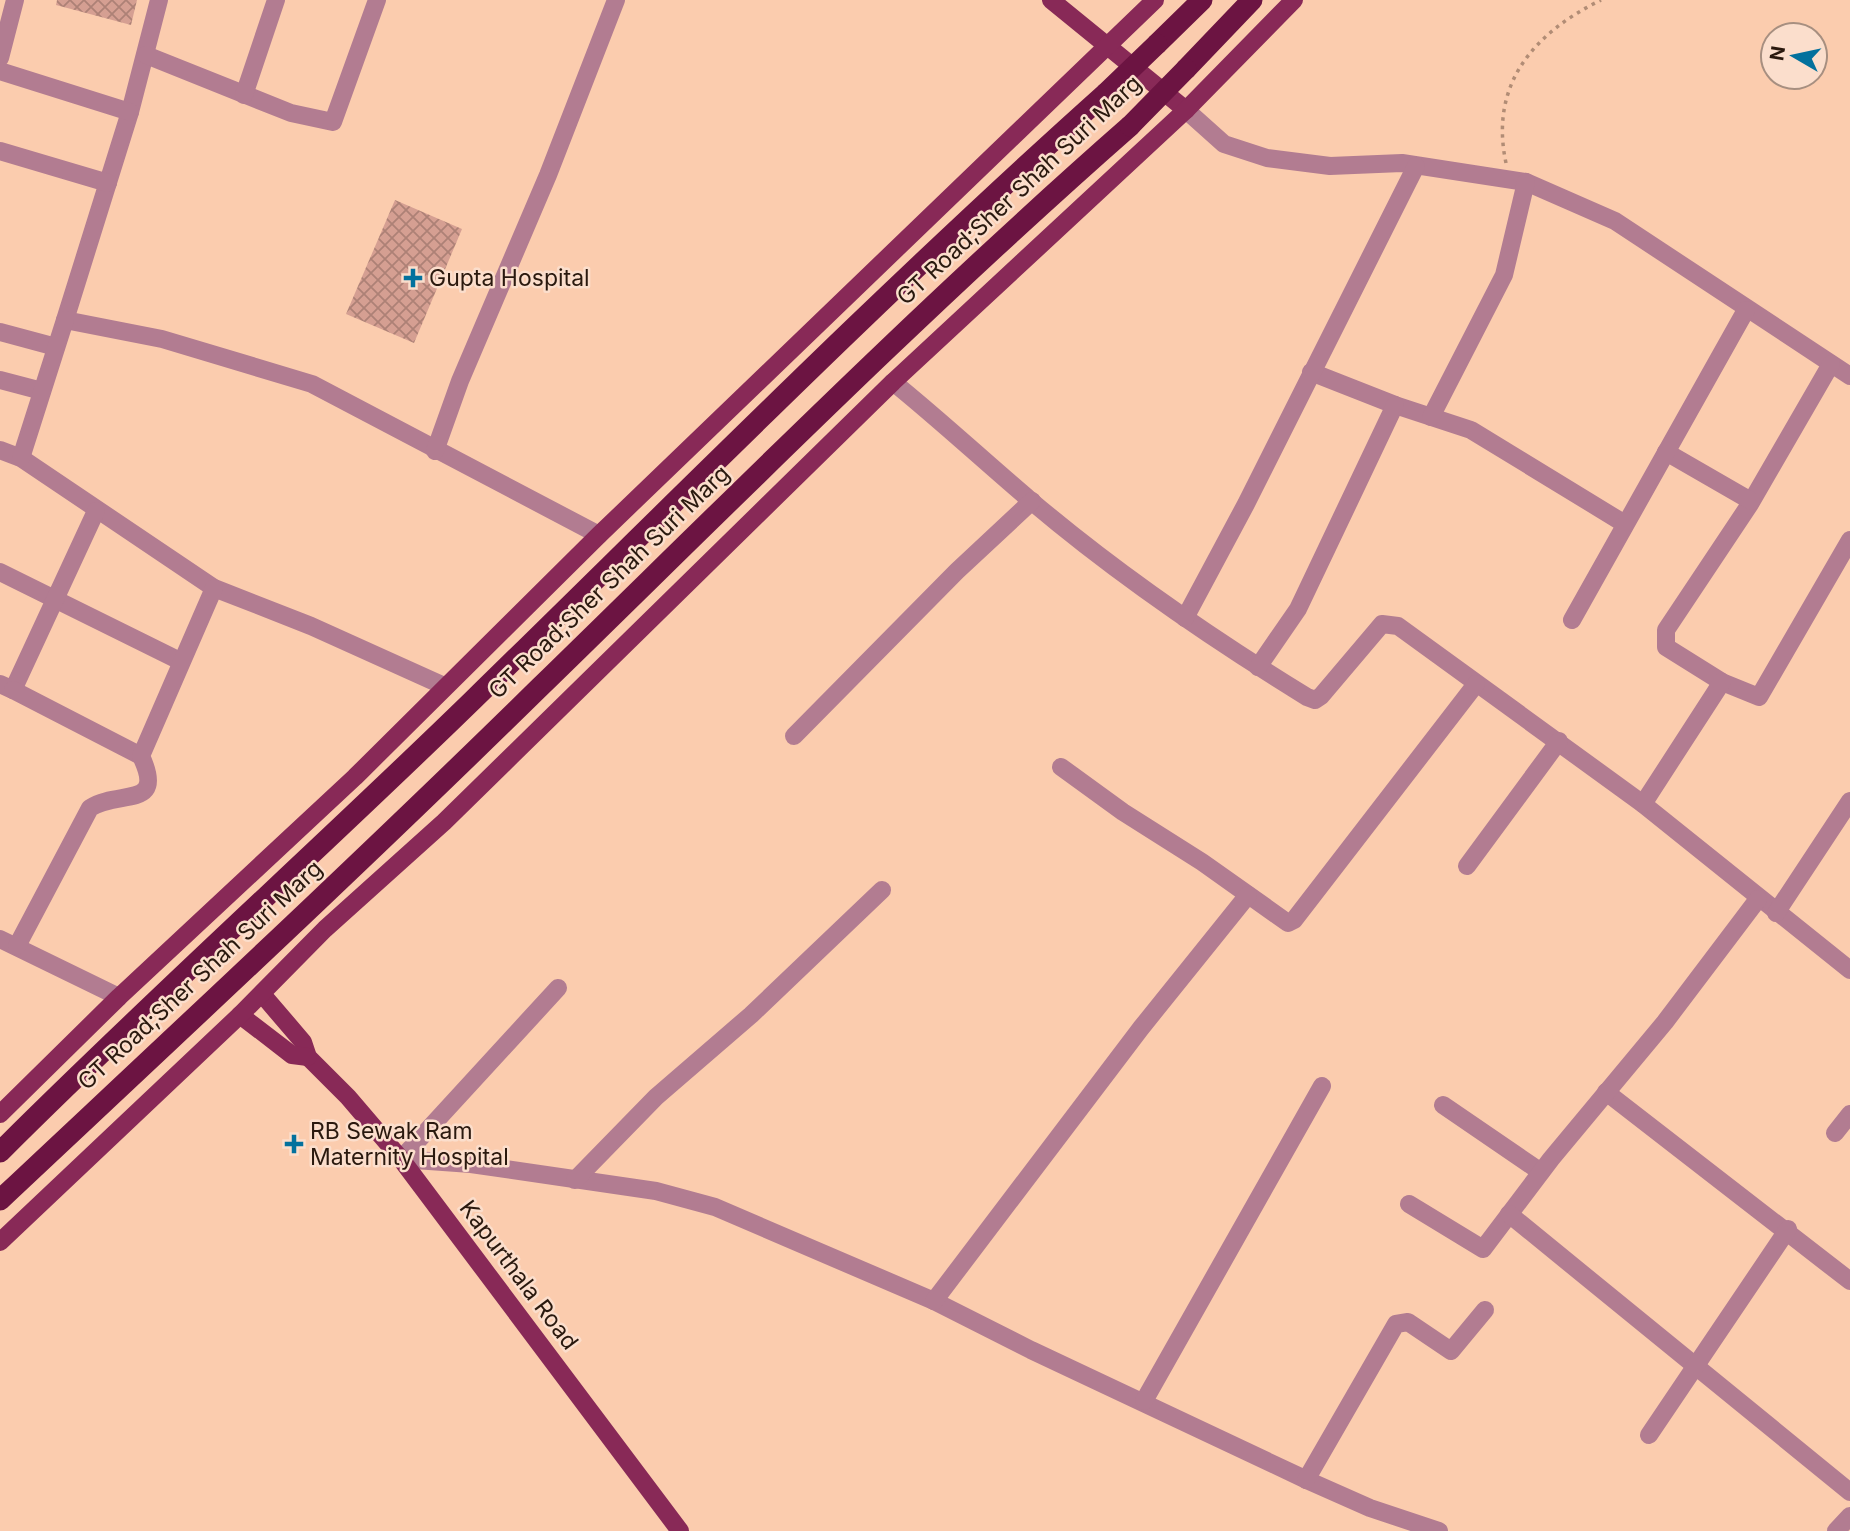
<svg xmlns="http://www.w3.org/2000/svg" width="1850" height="1531" font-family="Inter,sans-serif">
	<defs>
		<pattern id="building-cross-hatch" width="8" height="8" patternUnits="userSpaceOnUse" patternTransform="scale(1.75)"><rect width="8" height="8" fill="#d59f92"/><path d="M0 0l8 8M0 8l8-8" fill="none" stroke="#ad8176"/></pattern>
	</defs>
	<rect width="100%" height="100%" fill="#fbccae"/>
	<g fill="url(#building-cross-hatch)">
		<path d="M57,0H137L131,25L56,5Z"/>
		<path d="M395,200L462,229L414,343L346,314Z"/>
	</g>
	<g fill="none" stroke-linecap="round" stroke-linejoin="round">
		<path stroke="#b18c75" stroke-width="3.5" stroke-dasharray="3.5 5" stroke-linecap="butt" d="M1506,163C1489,84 1534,33 1601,0"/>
		<g stroke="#b27c91" stroke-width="18">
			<path d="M159,0L130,112L65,320L162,339L312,384L599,535"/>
			<path d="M146,55L291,113L333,122L377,0"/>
			<path d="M0,58L15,0"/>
			<path d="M0,71L130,112"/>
			<path d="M244,95L276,0"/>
			<path d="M1186,110L1224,144L1267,158L1330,166L1402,163L1526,182L1615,221L1850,376"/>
			<path d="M0,151L108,183"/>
			<path d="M0,332L56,347"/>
			<path d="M1831,364L1750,504L1666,630V647L1722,682L1759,697L1850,540"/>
			<path d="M1311,372L1395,405L1471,430L1625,524"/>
			<path d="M0,380L42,391"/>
			<path d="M893,382C940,420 984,461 1030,500C1116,573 1211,638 1307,697L1315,700L1321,696L1382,624L1398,626L1643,804L1850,970"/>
			<path d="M1431,417L1504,275L1526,182"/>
			<path d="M0,450L21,458L214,588L311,626L444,686"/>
			<path d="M435,451L460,381L548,175L616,0"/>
			<path d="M1666,452L1751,501"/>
			<path d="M21,458L65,320"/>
			<path d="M0,572L180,661"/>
			<path d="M1185,618L1246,504L1416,166"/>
			<path d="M1572,620L1746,310"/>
			<path d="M1258,667L1298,609L1395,405"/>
			<path d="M0,684L13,690L96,511"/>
			<path d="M13,690L141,756"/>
			<path d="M794,736L957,571L1032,501"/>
			<path d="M1061,767L1123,812L1202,862L1288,923L1294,920L1476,684"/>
			<path d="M1643,804L1722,682"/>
			<path d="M1467,866L1559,741"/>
			<path d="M1776,913L1850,801"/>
			<path d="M0,939L119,997"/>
			<path d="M17,946L90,808C120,789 166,810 141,756L214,588"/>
			<path d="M1606,1092L1850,1281"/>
			<path d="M1443,1105L1541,1172"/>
			<path d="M1835,1133L1850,1114"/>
			<path d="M401,1159L471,1164L656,1191L715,1207L934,1301L1031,1350L1309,1481L1370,1508L1439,1531"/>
			<path d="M401,1159L558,988"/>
			<path d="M575,1180L656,1097L751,1015L882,890"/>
			<path d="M1409,1204L1483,1249L1551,1159L1665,1022L1758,899"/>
			<path d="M1509,1214L1850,1492"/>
			<path d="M934,1301L1141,1028L1248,895"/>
			<path d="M1144,1401L1322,1086"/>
			<path d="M1649,1435L1788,1229"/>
			<path d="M1306,1480L1396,1324L1408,1322L1451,1351L1485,1310"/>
			<path d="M1836,1531L1850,1516"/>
		</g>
		<g stroke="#882957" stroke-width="18">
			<path d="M1051,0L1186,110"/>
			<path d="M262,994L303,1042L308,1057L348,1097L401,1159L680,1531"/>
			<path d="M240,1015L292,1055L308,1057"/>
			<path d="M0,1114L119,997L355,777L599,535L1155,0"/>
			<path d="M0,1242L240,1015L325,929L444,822L893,382L1186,110L1294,0"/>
		</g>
		<g stroke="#6c1442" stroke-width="21">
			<path d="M1157,44L1202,0"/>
			<path d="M1186,69L1252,0"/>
			<path d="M0,1152C154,998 317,852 473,700C682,496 888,288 1106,93"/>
			<path d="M0,1200C181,1030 363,861 540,687C734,498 926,305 1130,126"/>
		</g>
		<g stroke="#6c1442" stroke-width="21">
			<path d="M1106,93L1157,44"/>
			<path d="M1130,126L1186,69"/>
		</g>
	</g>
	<g fill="#03719d" stroke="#fbdecc" stroke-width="2.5">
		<path d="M409.5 267.5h7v7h7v7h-7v7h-7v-7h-7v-7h7z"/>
		<path d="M290.5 1133.5h7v7h7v7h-7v7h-7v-7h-7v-7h7z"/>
	</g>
	<g text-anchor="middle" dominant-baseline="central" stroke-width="5" stroke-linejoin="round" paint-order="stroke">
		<g font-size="23" fill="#2a190e" stroke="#fbdecc">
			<text transform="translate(1019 190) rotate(-43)">GT Road;Sher Shah Suri Marg</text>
			<text transform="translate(609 582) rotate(-44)">GT Road;Sher Shah Suri Marg</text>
			<text transform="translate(200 975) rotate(-43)">GT Road;Sher Shah Suri Marg</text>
			<text transform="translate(519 1275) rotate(53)">Kapurthala Road</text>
		</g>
		<g font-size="23" fill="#2a190e" stroke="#fbdecc" text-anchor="start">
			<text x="429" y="278">Gupta Hospital</text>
			<text x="310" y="1131">RB Sewak Ram<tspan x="310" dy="26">Maternity Hospital</tspan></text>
		</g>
	</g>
	<g transform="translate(1794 56) rotate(279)"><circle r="33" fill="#fbdecc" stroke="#a78f80" stroke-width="2"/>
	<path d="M0-5L12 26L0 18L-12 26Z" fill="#03719d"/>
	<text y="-10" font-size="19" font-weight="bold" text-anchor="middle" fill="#2a190e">N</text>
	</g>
</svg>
